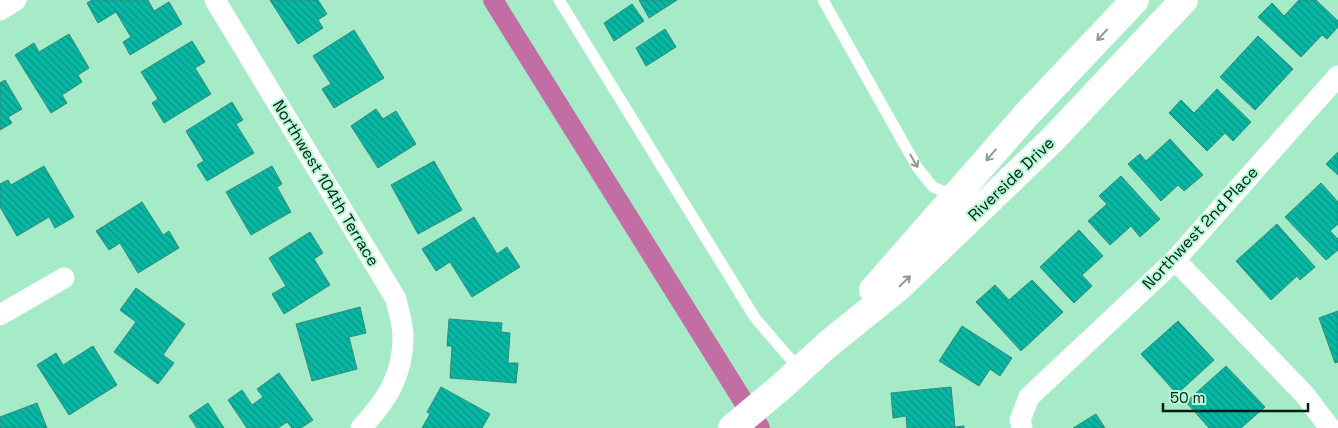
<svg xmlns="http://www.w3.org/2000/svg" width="1338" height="428" font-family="'Space Grotesk',sans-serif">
	<defs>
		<pattern id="building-back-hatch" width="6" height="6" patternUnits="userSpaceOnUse" patternTransform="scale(1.25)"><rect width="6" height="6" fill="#07b8a4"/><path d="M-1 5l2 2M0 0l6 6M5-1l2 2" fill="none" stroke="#069584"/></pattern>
	</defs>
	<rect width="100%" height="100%" fill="#a6ebc7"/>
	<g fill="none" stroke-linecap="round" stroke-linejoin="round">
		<path stroke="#c26ea5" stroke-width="20" d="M493,0L760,428"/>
	</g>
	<g fill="url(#building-back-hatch)" stroke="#328b7d">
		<path d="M92,0H148L154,11L169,2L182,24L130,55L123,42L131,37L116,12L98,23L87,3Z"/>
		<path d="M270,0H318L327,14L318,20L323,28L298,44Z"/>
		<path d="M639,0H677L649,18Z"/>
		<path d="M1299,0H1316L1338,21V27L1327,39L1322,35L1301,57L1258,17L1272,3L1284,16Z"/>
		<path d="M632,4L644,21L614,41L604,23Z"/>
		<path d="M665,29L676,47L646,66L636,48Z"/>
		<path d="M354,30L384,78L334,108L322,89L331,84L313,56Z"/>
		<path d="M69,34L89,68L78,75L82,82L62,95L67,103L51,113L15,55L34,43L39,52Z"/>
		<path d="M1258,36L1293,69L1255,110L1220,77Z"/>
		<path d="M192,41L205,62L195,68L211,94L164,123L152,103L158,99L141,72Z"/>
		<path d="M5,80L22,109L8,117L12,123L0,130V83Z"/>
		<path d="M1217,89L1251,122L1233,141L1225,133L1207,151L1169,113L1181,100L1194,113Z"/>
		<path d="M232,102L243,120L236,124L254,153L207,181L197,165L204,161L186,131Z"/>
		<path d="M376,109L383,119L396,111L416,144L378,168L351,126Z"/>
		<path d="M1170,139L1203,175L1184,191L1178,185L1161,201L1128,164L1140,154L1146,161Z"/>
		<path d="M1338,152V175L1326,164Z"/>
		<path d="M434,161L462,210L418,234L391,185Z"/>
		<path d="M44,166L74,217L55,228L49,217L17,236L0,207V184L8,180L11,185Z"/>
		<path d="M272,166L282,184L277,187L291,212L251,235L226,192Z"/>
		<path d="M1121,176L1160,219L1140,237L1131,226L1110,245L1088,221L1107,204L1099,196Z"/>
		<path d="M1321,183L1338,202V224L1330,231L1338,239V250L1326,260L1285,217Z"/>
		<path d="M142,202L163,235L169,231L179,248L138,273L120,243L109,250L96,231Z"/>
		<path d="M474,217L497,254L507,247L520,267L472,297L450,262L436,271L422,249Z"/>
		<path d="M1277,224L1315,267L1300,280L1297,276L1271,300L1236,261Z"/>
		<path d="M1079,230L1103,256L1082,275L1092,286L1074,303L1040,267Z"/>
		<path d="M310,232L323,253L314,259L330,285L284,314L272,294L286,286L269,258Z"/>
		<path d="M1032,280L1063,312L1021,351L976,302L995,285L1009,300Z"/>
		<path d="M136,288L185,324L163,355L174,363L158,384L114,352L136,322L120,310Z"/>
		<path d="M360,307L366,333L349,337L357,369L312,381L296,324Z"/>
		<path d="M1338,311V362L1335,363L1319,318Z"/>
		<path d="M449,319L502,323L501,332L510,333L508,363H518L516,383L450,378L452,346H447Z"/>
		<path d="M1178,321L1214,360L1177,394L1141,354Z"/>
		<path d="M962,326L1012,358L1000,376L990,369L979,386L939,361Z"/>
		<path d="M93,346L117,385L69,415L37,365L56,353L63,365Z"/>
		<path d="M1226,366L1265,407L1241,428H1209L1186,402Z"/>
		<path d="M279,373L313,420L301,428H292L287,422L278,428H247L228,400L242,390L252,405L263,397L257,389Z"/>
		<path d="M441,387L490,414L482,428H422L430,414L427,412Z"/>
		<path d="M951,387L955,427L964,426V428H907L906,416L893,418L891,393Z"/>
		<path d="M37,403L47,428H0V417Z"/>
		<path d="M208,403L224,428H197L189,416Z"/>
		<path d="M1096,414L1105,428H1073Z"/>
	</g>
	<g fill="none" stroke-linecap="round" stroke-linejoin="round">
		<g stroke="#fff" stroke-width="11">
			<path d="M559,0L755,318L800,370"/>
			<path d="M823,0L917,167L933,187L955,196"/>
		</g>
		<g stroke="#fff" stroke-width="21">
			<path d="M215,0L396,299C398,310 403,324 403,336C403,376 387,400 361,428"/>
			<path d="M0,10L16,0"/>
			<path d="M1175,260L1305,395L1330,428"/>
			<path d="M0,315L64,278"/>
			<path d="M1022,428L1020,420L1029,397L1175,260L1338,76"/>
		</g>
		<g stroke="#fff" stroke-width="28">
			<path d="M873,290L1028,113L1135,0"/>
			<path d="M732,428L781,387L827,345L900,286L1053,139L1184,0"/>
		</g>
	</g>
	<defs><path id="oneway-shaft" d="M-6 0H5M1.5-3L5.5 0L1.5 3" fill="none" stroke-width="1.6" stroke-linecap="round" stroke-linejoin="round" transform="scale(1.25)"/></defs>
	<g stroke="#8d9994">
		<use href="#oneway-shaft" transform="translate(1102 35) rotate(133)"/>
		<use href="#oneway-shaft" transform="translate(991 155) rotate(131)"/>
		<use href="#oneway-shaft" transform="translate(914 161) rotate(60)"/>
		<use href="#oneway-shaft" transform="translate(905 281) rotate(-44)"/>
	</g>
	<g text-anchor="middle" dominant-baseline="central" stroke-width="4" stroke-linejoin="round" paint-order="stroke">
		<g font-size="16" fill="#021d11" stroke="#b3f9d4">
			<text transform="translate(1011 179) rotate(-44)">Riverside Drive</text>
			<text transform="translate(326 183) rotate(59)">Northwest 104th Terrace</text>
			<text transform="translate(1200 228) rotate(-47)">Northwest 2nd Place</text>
		</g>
	</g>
	<path d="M1163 403v8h145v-8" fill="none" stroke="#021d11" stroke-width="2.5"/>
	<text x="1170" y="403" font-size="15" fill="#021d11" stroke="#b3f9d4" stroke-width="4" paint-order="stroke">50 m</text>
</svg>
